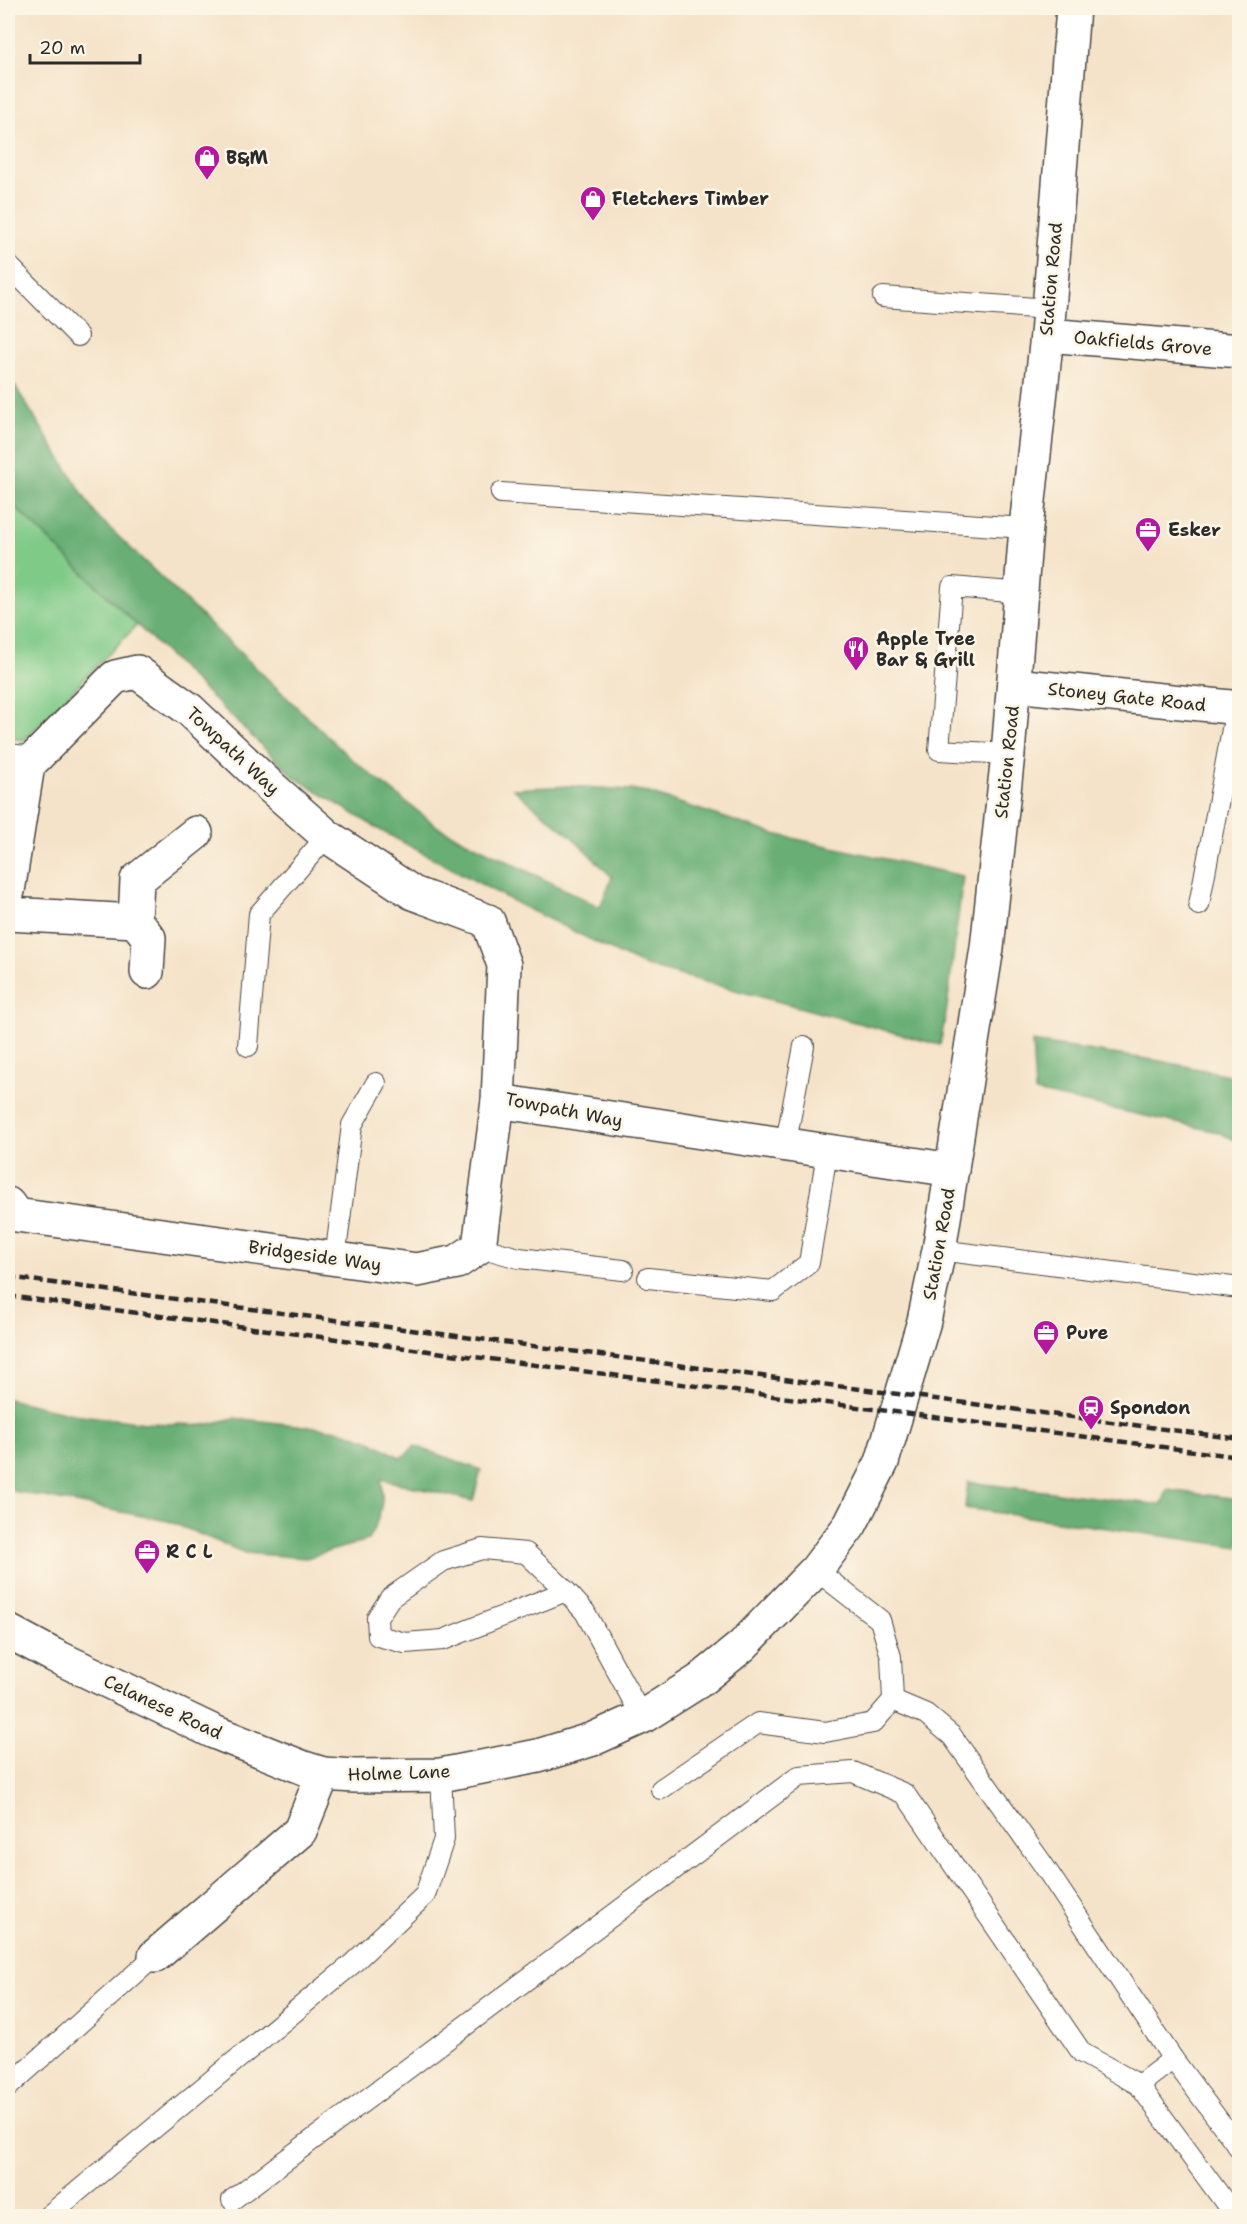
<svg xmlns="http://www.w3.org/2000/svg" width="1247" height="2224" font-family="'Shantell Sans',sans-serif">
	<rect width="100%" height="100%" fill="#fcf5e5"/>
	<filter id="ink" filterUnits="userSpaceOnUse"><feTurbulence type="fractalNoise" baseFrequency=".0167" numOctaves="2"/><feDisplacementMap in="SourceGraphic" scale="12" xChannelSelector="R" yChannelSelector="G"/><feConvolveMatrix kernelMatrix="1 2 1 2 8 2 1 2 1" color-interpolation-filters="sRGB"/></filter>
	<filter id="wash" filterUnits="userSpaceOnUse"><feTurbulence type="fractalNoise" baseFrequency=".008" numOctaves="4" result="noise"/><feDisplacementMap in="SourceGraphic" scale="24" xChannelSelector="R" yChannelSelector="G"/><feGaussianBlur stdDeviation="1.35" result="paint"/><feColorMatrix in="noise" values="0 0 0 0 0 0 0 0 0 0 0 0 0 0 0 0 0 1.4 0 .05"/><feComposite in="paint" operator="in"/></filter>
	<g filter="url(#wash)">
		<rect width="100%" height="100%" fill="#f5e3c9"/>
		<path fill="#80ca88" stroke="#567a5a" stroke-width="1.5" d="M8,500L137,625L24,740L8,738Z"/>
		<g fill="#68ae74" stroke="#4a6c50" stroke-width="1.5">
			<path d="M8,375L96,515L349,757L438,827L600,907L612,877L572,837L513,789L570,786L643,791L774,834L963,876L947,1008L940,1045L642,965L520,905L380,830L295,778L8,500Z"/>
			<path d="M1032,1042L1160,1061L1239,1077V1142L1218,1132L1035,1092Z"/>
			<path d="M8,1399L73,1414L146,1423L205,1425L234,1418L339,1430L371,1441L401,1458L415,1446L481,1470L473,1501L381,1479C385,1502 380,1519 368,1540L306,1558L245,1553L168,1521L8,1490Z"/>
			<path d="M968,1482L1162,1505L1167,1490L1239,1499V1547L965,1508Z"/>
		</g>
	</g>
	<g filter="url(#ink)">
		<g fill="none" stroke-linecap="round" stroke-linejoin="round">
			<g stroke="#494743" stroke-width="22">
				<g id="service">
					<path d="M8,265L78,336"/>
					<path d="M883,297L1049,309"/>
					<path d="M501,493L1026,528"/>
					<path d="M8,754L35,757"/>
					<path d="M1008,754L939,750L952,587L1022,593"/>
					<path d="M1199,905L1236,708"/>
					<path d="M248,1046L259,914L327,836"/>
					<path d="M785,1147L804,1046"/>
					<path d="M479,1247L519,1258L623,1270"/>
					<path d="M939,1250L1240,1288"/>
					<path d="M335,1259L352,1125L376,1083"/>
					<path d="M648,1278L773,1291L809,1263L827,1153"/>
					<path d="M566,1591L526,1553L482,1549L443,1561L390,1598L377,1618L378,1636L405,1643L443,1640L566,1591L585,1612L642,1717"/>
					<path d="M893,1700L926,1714L952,1736L1042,1863L1173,2059L1240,2149"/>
					<path d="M661,1789L758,1723L825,1732L873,1723L893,1700L891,1657L880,1620L816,1570"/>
					<path d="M1139,2085L1235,2216"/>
					<path d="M8,2087L155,1956"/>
					<path d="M232,2200L799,1776L853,1772L905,1794L1082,2053L1139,2085L1173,2059"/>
					<path d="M48,2216L351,1965L425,1895L444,1839L441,1775"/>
				</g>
			</g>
			<g stroke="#494743" stroke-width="36">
				<g id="minor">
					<path d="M1047,335L1240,351"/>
					<path d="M1014,685L1240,708"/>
					<path d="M8,891L28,765L115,677L137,672L190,710L270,786L327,836L413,893L488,921L504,965L498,1101L479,1247L457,1262L417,1270L16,1215L8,1204"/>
					<path d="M8,914L135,921L149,938L147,972"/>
					<path d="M135,921L137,880L196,833"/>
					<path d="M498,1101L952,1170"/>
					<path d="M8,1631L53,1655L214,1732L304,1768L323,1774L355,1776L441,1775L538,1756L593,1739L642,1717L699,1681L742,1646L816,1570L850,1525L882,1462L924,1321L939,1250L987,948L1008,754L1026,528L1047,335L1073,8"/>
					<path d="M155,1956L300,1831L323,1774"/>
				</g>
			</g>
			<use href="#service" stroke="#fff" stroke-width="20"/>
			<use href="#minor" stroke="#fff" stroke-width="33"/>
			<g stroke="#2b2b2b" stroke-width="4.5" stroke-dasharray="9 4.5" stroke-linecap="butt">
				<path d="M8,1277L1240,1439"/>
				<path d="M8,1296L1240,1457"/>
			</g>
		</g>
	</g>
	<defs>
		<g id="shop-pin" transform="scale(1.35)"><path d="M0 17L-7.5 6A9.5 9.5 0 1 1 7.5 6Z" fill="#b5179e" stroke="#fcf5e5"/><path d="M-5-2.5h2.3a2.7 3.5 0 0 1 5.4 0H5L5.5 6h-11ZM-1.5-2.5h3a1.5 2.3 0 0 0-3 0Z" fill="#fff"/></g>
		<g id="office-pin" transform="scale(1.35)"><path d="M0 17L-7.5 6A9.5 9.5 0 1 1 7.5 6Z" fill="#b5179e" stroke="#fcf5e5"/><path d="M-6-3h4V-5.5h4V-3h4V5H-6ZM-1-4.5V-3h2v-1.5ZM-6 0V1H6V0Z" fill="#fff"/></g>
		<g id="restaurant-pin" transform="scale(1.35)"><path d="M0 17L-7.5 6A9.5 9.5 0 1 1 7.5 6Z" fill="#b5179e" stroke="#fcf5e5"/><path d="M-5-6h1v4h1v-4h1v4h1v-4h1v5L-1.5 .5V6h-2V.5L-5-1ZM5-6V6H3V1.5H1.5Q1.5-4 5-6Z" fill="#fff"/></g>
		<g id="station-pin" transform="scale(1.35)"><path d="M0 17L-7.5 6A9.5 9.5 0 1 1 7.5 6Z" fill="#b5179e" stroke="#fcf5e5"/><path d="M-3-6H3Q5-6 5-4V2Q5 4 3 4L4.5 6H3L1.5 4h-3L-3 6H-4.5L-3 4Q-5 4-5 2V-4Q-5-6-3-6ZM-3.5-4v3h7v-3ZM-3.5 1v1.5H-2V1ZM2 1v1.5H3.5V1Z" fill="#fff"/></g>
	</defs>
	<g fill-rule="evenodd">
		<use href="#shop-pin" x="207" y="158"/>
		<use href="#shop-pin" x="593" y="199"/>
		<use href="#office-pin" x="1148" y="530"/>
		<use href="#restaurant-pin" x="856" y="649"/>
		<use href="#office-pin" x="1046" y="1333"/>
		<use href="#station-pin" x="1091" y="1408"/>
		<use href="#office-pin" x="147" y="1552"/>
	</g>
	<g text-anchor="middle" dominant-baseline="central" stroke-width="5" stroke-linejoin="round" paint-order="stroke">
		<g font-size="18" font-weight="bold" fill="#2b2b2b" stroke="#fcf5e5" text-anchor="start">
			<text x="226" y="158">B&amp;M</text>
			<text x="612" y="199">Fletchers Timber</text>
			<text x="1168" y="530">Esker</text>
			<text x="876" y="639">Apple Tree<tspan x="876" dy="21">Bar &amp; Grill</tspan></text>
			<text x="1066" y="1333">Pure</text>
			<text x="1110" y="1408">Spondon</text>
			<text x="166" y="1552">R C L</text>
		</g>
		<g font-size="18" fill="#2b2b2b" stroke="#fcf5e5">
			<text transform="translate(1051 279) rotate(-85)">Station Road</text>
			<text transform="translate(1143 343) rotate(5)">Oakfields Grove</text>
			<text transform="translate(1127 697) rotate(6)">Stoney Gate Road</text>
			<text transform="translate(233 751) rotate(43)">Towpath Way</text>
			<text transform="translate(1007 762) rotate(-84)">Station Road</text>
			<text transform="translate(564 1110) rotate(11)">Towpath Way</text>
			<text transform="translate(939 1244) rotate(-80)">Station Road</text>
			<text transform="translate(315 1256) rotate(8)">Bridgeside Way</text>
			<text transform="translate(163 1707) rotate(25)">Celanese Road</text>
			<text transform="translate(399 1773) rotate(-2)">Holme Lane</text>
		</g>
	</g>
	<rect width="1247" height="2224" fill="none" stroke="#fcf5e5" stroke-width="30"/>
	<path d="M30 54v9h110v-9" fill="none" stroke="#2b2b2b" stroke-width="3"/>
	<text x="39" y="54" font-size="18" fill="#2b2b2b" stroke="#fcf5e5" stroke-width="4.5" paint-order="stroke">20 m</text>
</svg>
